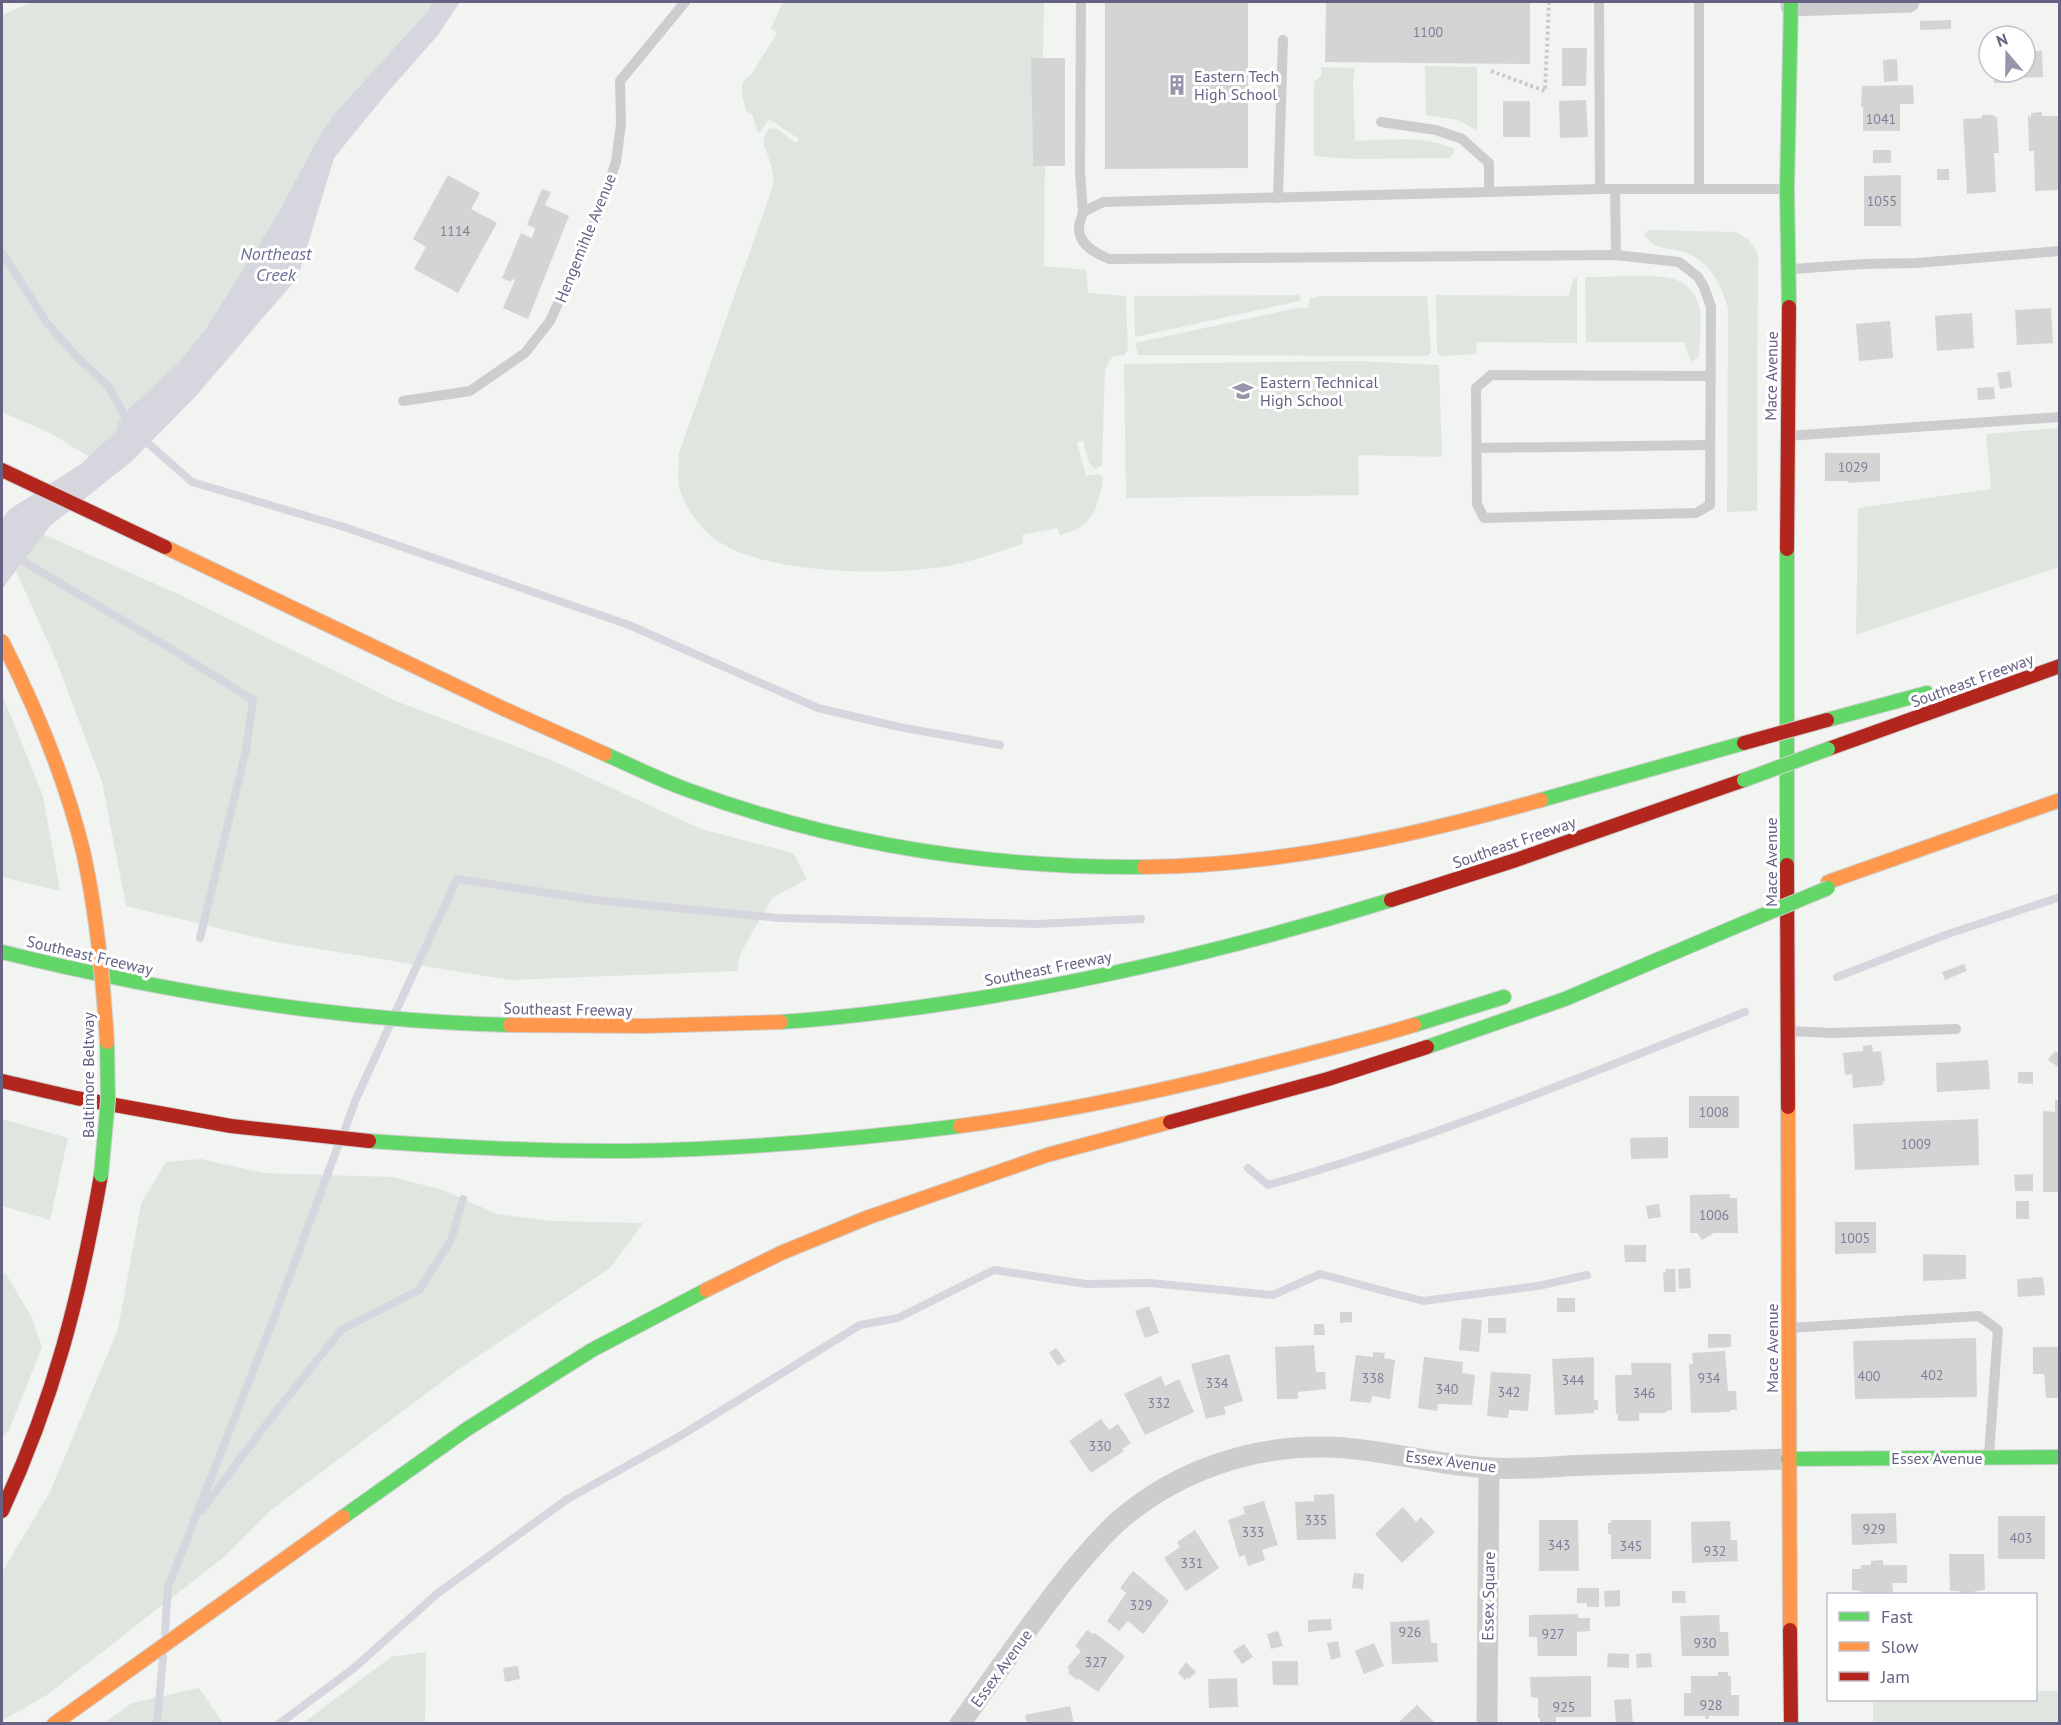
<svg xmlns="http://www.w3.org/2000/svg" width="2061" height="1725" font-family="'PT Sans',sans-serif">
	<rect width="100%" height="100%" fill="#f2f4f1"/>
	<g fill="#dfe6e0">
		<path d="M32,2H432L427,12L334,114L317,140L276,217L206,328L179,362L118,423L116,431L89,457L52,434L2,412V15Z"/>
		<path d="M783,2H1044L1043,58L1032,111L1033,166H1045L1044,266L1086,270L1088,293L1126,296L1128,350L1124,355L1112,357L1105,370L1102,466L1094,469L1089,463L1083,441L1077,442L1086,476L1099,474L1103,478C1098,508 1093,527 1060,535L1057,528L1022,535L1023,544C1001,551 980,559 958,564C900,577 771,575 721,543C703,533 686,509 680,490C677,478 679,465 679,453L774,183C773,175 772,166 769,159C765,144 759,144 769,128L777,129L796,143L799,139L769,119L760,133H758L752,114L746,111C743,98 736,82 751,75L777,33L771,28Z"/>
		<path d="M1425,66L1477,67V131L1458,120L1426,115Z"/>
		<path d="M1321,67L1355,68L1353,81L1355,141C1389,140 1423,135 1455,149L1450,158L1353,159L1314,156V82L1321,76Z"/>
		<path d="M1650,230L1736,232L1748,239L1758,254L1757,511L1727,512L1728,308C1721,284 1710,262 1686,253C1668,246 1656,252 1644,234Z"/>
		<path d="M1577,277V343L1477,342L1476,354L1441,356L1437,352L1436,295L1569,296L1573,280Z"/>
		<path d="M1585,277C1608,278 1654,273 1674,279C1684,282 1693,291 1697,300C1704,316 1699,339 1699,356L1691,362L1684,342H1586Z"/>
		<path d="M1299,295L1301,298L1299,301L1135,337L1134,296Z"/>
		<path d="M1317,296H1427L1431,353L1427,356L1138,355L1135,343L1298,308H1308L1310,298H1316Z"/>
		<path d="M1357,361L1439,365L1442,457L1358,455L1359,495L1126,498L1124,364Z"/>
		<path d="M2059,428V567L1856,635L1858,508L1991,489L1986,434Z"/>
		<path d="M43,534L178,594L396,701L549,759L701,829L793,853L807,879L772,898L740,954L737,971L510,980L276,942L126,906L102,782L56,660L16,571Z"/>
		<path d="M2,694L43,796L60,891L2,877Z"/>
		<path d="M2,1119L68,1138L50,1220L2,1206Z"/>
		<path d="M201,1159L263,1173L392,1177L443,1190L497,1214L552,1221L643,1223L610,1268L458,1370L376,1431L270,1511L224,1557L47,1695L2,1721V1572L50,1492L118,1329L141,1204L166,1162Z"/>
		<path d="M2,1272L6,1274L31,1316L42,1347L9,1430L2,1438Z"/>
		<path d="M426,1652L425,1723H303L391,1657Z"/>
		<path d="M199,1688L223,1723H104L132,1703Z"/>
		<path d="M2036,1691H2059V1723H1873V1700H2036Z"/>
	</g>
	<path fill="#d6d7de" d="M432,2H460L438,35L387,93L334,158L298,277L196,396L131,462L50,526L2,589V519L10,509L81,464L116,431L118,423L130,408L179,362L206,328L276,217L317,140L334,114L427,12Z"/>
	<g fill="none" stroke-linecap="round" stroke-linejoin="round">
		<g stroke="#d6d7de" stroke-width="8">
			<path d="M2,253L47,323L78,358L109,387L129,424"/>
			<path d="M141,437L192,482L344,527L629,625L818,708L899,727L1000,745"/>
			<path d="M16,557L173,650L253,700L246,750L200,938"/>
			<path d="M1837,977L1948,934L2060,897"/>
			<path d="M396,1011L457,879L595,900L779,918L1037,924L1141,919"/>
			<path d="M344,1132L356,1099L389,1027"/>
			<path d="M1248,1168L1268,1185C1431,1140 1588,1074 1745,1012"/>
			<path d="M201,1511L278,1409L341,1330L419,1290L451,1240L463,1199"/>
			<path d="M165,1633L168,1587L277,1310L338,1146"/>
			<path d="M157,1724L163,1657"/>
			<path d="M279,1724L354,1668L438,1593L566,1500L680,1436L860,1325L898,1318L994,1270L1086,1284L1150,1283L1273,1295L1320,1274L1423,1301L1538,1286L1587,1275"/>
		</g>
	</g>
	<g fill="#d3d4d4">
		<path d="M1105,2H1248V168L1105,169Z"/>
		<path d="M1326,2H1530V64L1325,62Z"/>
		<path d="M1951,20V29L1920,30V21Z"/>
		<path d="M1562,48H1587L1586,86H1562Z"/>
		<path d="M2025,51H2042L2043,77L2016,78V72H2025Z"/>
		<path d="M1031,58H1065V166H1033Z"/>
		<path d="M1897,59L1898,81L1884,82L1883,60Z"/>
		<rect x="1994" y="72" width="18" height="11"/>
		<path d="M1913,85L1914,104H1900V131H1863V107H1861L1862,86Z"/>
		<path d="M1586,100L1588,137L1560,138L1559,101Z"/>
		<rect x="1503" y="101" width="27" height="36"/>
		<path d="M2042,112V116H2060V190L2035,191L2034,151H2029L2028,116L2031,117V113Z"/>
		<path d="M1982,115H1994V117H1997L1999,153H1994L1996,192L1967,194L1963,119L1982,118Z"/>
		<rect x="1873" y="150" width="18" height="13"/>
		<rect x="1937" y="169" width="12" height="11"/>
		<path d="M448,175L480,193L471,209L497,223L458,293L414,269L426,247L413,239Z"/>
		<path d="M1901,175V226H1864V176Z"/>
		<path d="M542,189L551,192L545,205L569,216L528,319L503,308L515,280L512,279L511,282L502,278L521,233L532,238L535,228L527,225Z"/>
		<path d="M2051,308L2053,343L2017,345L2015,310Z"/>
		<path d="M1972,313L1974,348L1937,351L1935,316Z"/>
		<path d="M1890,321L1893,358L1859,361L1856,324Z"/>
		<path d="M2010,371L2012,387L2000,389L1997,373Z"/>
		<path d="M1994,387L1995,399L1978,400L1977,388Z"/>
		<path d="M1825,453H1880V481L1848,483V481H1825Z"/>
		<path d="M1964,964L1967,971L1945,980L1942,972Z"/>
		<path d="M1872,1045L1873,1052L1881,1051L1885,1081H1883V1085L1853,1088L1852,1074L1845,1075L1843,1053L1863,1051V1046Z"/>
		<path d="M2055,1051L2060,1054V1068L2048,1060Z"/>
		<path d="M1988,1060L1990,1089L1937,1092L1936,1063Z"/>
		<path d="M2018,1072H2033V1084L2018,1083Z"/>
		<rect x="1689" y="1096" width="50" height="32"/>
		<path d="M2055,1100H2060V1192H2043V1111L2055,1112Z"/>
		<path d="M1978,1119L1979,1165L1855,1170L1853,1124Z"/>
		<path d="M1668,1137V1158L1631,1159L1630,1138Z"/>
		<path d="M2033,1174V1191H2015L2014,1175Z"/>
		<path d="M1730,1194V1198H1737L1738,1233H1714L1702,1240L1697,1233H1690V1195Z"/>
		<rect x="2016" y="1201" width="13" height="18"/>
		<path d="M1659,1204L1661,1217L1648,1219L1646,1206Z"/>
		<path d="M1835,1222H1876V1253L1835,1254Z"/>
		<path d="M1624,1245H1646V1262H1625Z"/>
		<path d="M1923,1254L1966,1255V1279L1923,1281Z"/>
		<path d="M1690,1268L1691,1288L1679,1289L1678,1269Z"/>
		<path d="M1665,1269H1675L1676,1292H1664L1663,1273L1666,1272Z"/>
		<path d="M2043,1277L2045,1295L2018,1297L2017,1279Z"/>
		<rect x="1557" y="1298" width="18" height="14"/>
		<path d="M1149,1306L1159,1333L1145,1338L1135,1311Z"/>
		<path d="M1340,1312H1352V1322L1340,1323Z"/>
		<path d="M1462,1318L1482,1320L1479,1352L1459,1350Z"/>
		<rect x="1488" y="1318" width="18" height="15"/>
		<path d="M1314,1324H1324L1325,1335H1314Z"/>
		<path d="M1708,1334H1731V1347L1708,1348Z"/>
		<path d="M1976,1338L1977,1397L1855,1399L1853,1341Z"/>
		<path d="M1314,1345L1316,1372H1325L1326,1389L1298,1392V1399H1277L1275,1347Z"/>
		<path d="M2033,1347H2060V1398H2046L2044,1374H2033Z"/>
		<path d="M1056,1348L1066,1361L1058,1366L1049,1353Z"/>
		<path d="M1725,1351L1728,1391H1736L1737,1410H1730V1412L1691,1413L1689,1364H1693L1692,1353Z"/>
		<path d="M1373,1352L1385,1353L1384,1358L1395,1360L1390,1399L1372,1396L1371,1403L1350,1401L1356,1355L1373,1357Z"/>
		<path d="M1229,1354L1243,1401L1224,1407L1226,1414L1206,1419L1191,1364Z"/>
		<path d="M1424,1357L1463,1362L1462,1373L1475,1375L1472,1405L1438,1404L1437,1411L1418,1408Z"/>
		<path d="M1594,1357V1400H1598V1410H1594V1413L1555,1415L1552,1359Z"/>
		<path d="M1631,1363H1671L1672,1410L1666,1411V1413H1639V1421H1618V1414H1616L1615,1375H1632Z"/>
		<path d="M1491,1372L1531,1374L1528,1411L1509,1410L1508,1418L1487,1416Z"/>
		<path d="M1161,1376L1165,1386L1179,1379L1194,1412L1145,1435L1124,1394Z"/>
		<path d="M1101,1419L1109,1430L1118,1424L1131,1443L1122,1449L1124,1451L1091,1473L1069,1441Z"/>
		<path d="M1334,1494L1336,1539L1297,1540L1295,1502L1314,1501V1495Z"/>
		<path d="M1264,1501L1278,1545L1262,1550L1265,1560L1248,1566L1245,1555L1239,1557L1228,1520L1245,1514L1243,1507Z"/>
		<path d="M1403,1507L1416,1522L1421,1517L1435,1532L1402,1563L1375,1534Z"/>
		<path d="M1896,1513L1897,1543L1852,1545L1851,1514Z"/>
		<rect x="1998" y="1516" width="47" height="43"/>
		<path d="M1539,1520H1578L1579,1571H1539Z"/>
		<path d="M1611,1520H1651V1559H1611V1534H1608V1523H1611Z"/>
		<path d="M1730,1521L1731,1540H1737L1738,1561L1692,1563L1691,1522Z"/>
		<path d="M1195,1530L1219,1568L1186,1591L1164,1558L1180,1547L1177,1542Z"/>
		<path d="M1949,1554H1984L1985,1590L1975,1591V1594H1959V1591H1950Z"/>
		<path d="M1883,1560V1565H1907V1583H1892L1893,1594H1861V1591L1852,1590V1569H1861V1565H1871V1561Z"/>
		<path d="M1133,1571L1169,1601L1143,1634L1128,1621L1119,1631L1107,1621L1126,1593L1120,1588Z"/>
		<path d="M1354,1573L1364,1574L1363,1589L1352,1588Z"/>
		<path d="M1577,1588H1599V1607H1587V1603H1577Z"/>
		<path d="M1620,1590V1606L1605,1607L1604,1591Z"/>
		<path d="M1672,1591H1685L1686,1603H1672Z"/>
		<path d="M1578,1614V1618H1590V1631L1577,1632V1656H1538L1537,1637H1529V1615Z"/>
		<path d="M1719,1615L1720,1632H1728L1729,1656H1682L1680,1616Z"/>
		<path d="M1331,1619L1332,1630L1308,1632V1620Z"/>
		<path d="M1429,1620L1431,1643H1437L1438,1662L1392,1664L1390,1622Z"/>
		<path d="M1087,1630L1093,1634L1095,1633L1125,1656L1098,1692L1078,1678L1077,1680L1068,1673L1070,1670L1067,1668L1081,1651L1075,1646Z"/>
		<path d="M1278,1631L1283,1646L1271,1649L1267,1634Z"/>
		<path d="M1338,1641L1341,1657L1331,1660L1327,1643Z"/>
		<path d="M1374,1643L1384,1666L1364,1674L1355,1651Z"/>
		<path d="M1244,1644L1253,1657L1242,1664L1233,1651Z"/>
		<path d="M1608,1653L1629,1654V1668L1607,1667Z"/>
		<path d="M1651,1653L1652,1667L1637,1668L1636,1654Z"/>
		<path d="M1272,1661H1298V1685H1273Z"/>
		<path d="M1186,1662L1196,1672L1189,1679L1188,1677L1185,1680L1178,1673Z"/>
		<path d="M518,1666L520,1679L505,1682L503,1668Z"/>
		<path d="M1718,1672H1728V1676H1731V1695H1739V1716H1709V1719H1705V1716H1684V1693H1691V1676H1718Z"/>
		<path d="M1591,1676V1717H1556V1722H1540V1718H1538V1698L1531,1697L1530,1677Z"/>
		<path d="M1237,1678L1238,1707L1209,1708L1208,1679Z"/>
		<path d="M1631,1699L1633,1724H1616L1614,1700Z"/>
		<path d="M1417,1705L1436,1724H1397Z"/>
		<path d="M1070,1706L1074,1724H1027L1025,1715Z"/>
	</g>
	<g fill="none" stroke-linecap="round" stroke-linejoin="round">
		<g stroke="#cfcfd1" stroke-width="16">
			<g id="fast">
				<path d="M1789,307L1787,189L1791,2"/>
				<path d="M1787,549V865"/>
				<path d="M1827,720L1927,693"/>
				<path d="M605,754C632,766 660,780 688,790C834,844 989,868 1144,867"/>
				<path d="M1541,800L1744,743"/>
				<path d="M2,952C169,993 337,1021 510,1025"/>
				<path d="M781,1022C846,1018 911,1009 975,999C1117,976 1255,942 1391,900"/>
				<path d="M1414,1025L1504,997"/>
				<path d="M1427,1047L1565,999L1744,923"/>
				<path d="M369,1141C455,1147 541,1152 628,1151C739,1149 850,1140 960,1126"/>
				<path d="M1788,1459L2060,1457"/>
				<path d="M343,1517L467,1429L592,1350L706,1290"/>
			</g>
		</g>
		<g stroke="#cfcfd1" stroke-width="16">
			<g id="slow">
				<path d="M165,547L502,708L605,754"/>
				<path d="M1144,867C1278,866 1412,836 1541,800"/>
				<path d="M1828,882L2060,800"/>
				<path d="M510,1025L646,1026L781,1022"/>
				<path d="M1788,1107L1790,1630"/>
				<path d="M960,1126C1052,1114 1142,1095 1233,1073C1293,1058 1354,1043 1414,1025"/>
				<path d="M706,1290L781,1253L869,1217L1047,1155L1170,1122"/>
				<path d="M54,1724L343,1517"/>
			</g>
		</g>
		<g stroke="#cfcfd1" stroke-width="16">
			<g id="jam">
				<path d="M2,470L165,547"/>
				<path d="M1787,549L1789,307"/>
				<path d="M1828,749L2060,666"/>
				<path d="M1787,865L1788,1107"/>
				<path d="M1391,900L1516,860L1744,780"/>
				<path d="M2,1081L76,1098L231,1126L369,1141"/>
				<path d="M1170,1122L1328,1079L1427,1047"/>
				<path d="M2,1511C54,1399 80,1296 101,1175"/>
				<path d="M1790,1630L1791,1724"/>
			</g>
		</g>
		<path stroke="#cacacc" stroke-width="4" stroke-dasharray="3 3" stroke-linecap="butt" d="M1491,71L1545,91L1549,2"/>
		<g stroke="#cdcdcf" stroke-width="10">
			<path d="M1081,2L1080,172L1083,212"/>
			<path d="M1599,2L1600,189"/>
			<path d="M1381,122L1436,130L1462,139L1489,163V192"/>
			<path d="M1615,189L1616,255"/>
			<path d="M1699,189V2"/>
			<path d="M1278,198L1283,40"/>
			<path d="M1793,269L1863,264L1917,263L2060,251"/>
			<path d="M1711,376L1491,375L1476,388L1477,504L1484,518L1696,513L1710,505L1711,307L1704,287L1698,277L1679,262L1616,255L1109,259C1097,254 1081,246 1079,231C1078,225 1082,217 1083,212L1103,202L1600,189H1784"/>
			<path d="M403,401L470,391L525,353L550,321L594,224L616,162L621,124L620,81L685,2"/>
			<path d="M1787,436L2060,417"/>
			<path d="M1477,448L1710,445"/>
			<path d="M1788,1031L1831,1033L1956,1029"/>
			<path d="M1790,1328L1979,1316L1998,1330L1989,1455"/>
		</g>
		<g stroke="#cdcdcf" stroke-width="21">
			<path d="M1791,6L1909,2"/>
			<path d="M960,1724C996,1674 1031,1622 1070,1574C1086,1555 1102,1535 1122,1518C1178,1471 1250,1446 1324,1447C1380,1448 1433,1465 1489,1468C1522,1470 1556,1466 1589,1465C1655,1463 1722,1461 1788,1459"/>
			<path d="M1487,1724L1489,1468"/>
		</g>
		<use href="#fast" stroke="#63d668" stroke-width="14"/>
		<use href="#slow" stroke="#ff974d" stroke-width="14"/>
		<use href="#jam" stroke="#b3261e" stroke-width="14"/>
		<g stroke="#d1d1d1" stroke-width="16" stroke-linecap="butt">
			<g id="fast-bridge">
				<path d="M1744,780L1828,749"/>
				<path d="M1744,923L1828,888"/>
				<path d="M101,1175L108,1100L107,1042"/>
			</g>
		</g>
		<g stroke="#d1d1d1" stroke-width="16" stroke-linecap="butt">
			<path id="slow-bridge" d="M2,641C36,708 65,777 83,851C97,913 103,978 107,1042"/>
		</g>
		<g stroke="#d1d1d1" stroke-width="16" stroke-linecap="butt">
			<path id="jam-bridge" d="M1744,743L1827,720"/>
		</g>
		<use href="#fast-bridge" stroke="#63d668" stroke-width="14"/>
		<use href="#slow-bridge" stroke="#ff974d" stroke-width="14"/>
		<use href="#jam-bridge" stroke="#b3261e" stroke-width="14"/>
	</g>
	<defs>
		<g id="building-bare" transform="scale(1.62)"><path d="M-4-6H4V6H1V3H-1V6H-4ZM-2.5-4.3h1.7v1.8h-1.7ZM.8-4.3h1.7v1.8H.8ZM-2.5-1h1.7V.8h-1.7ZM.8-1h1.7V.8H.8Z" fill="#9695aa" stroke="#fff" stroke-width="2.5" paint-order="stroke"/></g>
		<g id="school-bare" transform="scale(1.62)"><path d="M0-5L7-2L0 1L-7-2ZM-4 1L0 2.5L4 1V4Q0 6-4 4Z" fill="#9695aa" stroke="#fff" stroke-width="2.5" paint-order="stroke"/></g>
	</defs>
	<g fill-rule="evenodd">
		<use href="#building-bare" x="1177" y="85"/>
		<use href="#school-bare" x="1243" y="391"/>
	</g>
	<g text-anchor="middle" dominant-baseline="central" stroke-width="6" stroke-linejoin="round" paint-order="stroke">
		<g font-size="14" fill="#807e98">
			<text x="1428" y="32">1100</text>
			<text x="1881" y="119">1041</text>
			<text x="1882" y="201">1055</text>
			<text x="455" y="231">1114</text>
			<text x="1853" y="467">1029</text>
			<text x="1714" y="1112">1008</text>
			<text x="1916" y="1144">1009</text>
			<text x="1714" y="1215">1006</text>
			<text x="1855" y="1238">1005</text>
			<text x="1932" y="1375">402</text>
			<text x="1869" y="1376">400</text>
			<text x="1373" y="1378">338</text>
			<text x="1709" y="1378">934</text>
			<text x="1573" y="1380">344</text>
			<text x="1217" y="1383">334</text>
			<text x="1447" y="1389">340</text>
			<text x="1509" y="1392">342</text>
			<text x="1644" y="1393">346</text>
			<text x="1159" y="1403">332</text>
			<text x="1100" y="1446">330</text>
			<text x="1316" y="1520">335</text>
			<text x="1874" y="1529">929</text>
			<text x="1253" y="1532">333</text>
			<text x="2021" y="1538">403</text>
			<text x="1559" y="1545">343</text>
			<text x="1631" y="1546">345</text>
			<text x="1715" y="1551">932</text>
			<text x="1192" y="1563">331</text>
			<text x="1141" y="1605">329</text>
			<text x="1410" y="1632">926</text>
			<text x="1553" y="1634">927</text>
			<text x="1705" y="1643">930</text>
			<text x="1096" y="1662">327</text>
			<text x="1711" y="1705">928</text>
			<text x="1564" y="1707">925</text>
		</g>
		<g font-size="16" fill="#656284" stroke="#fff" text-anchor="start">
			<text x="1194" y="76">Eastern Tech<tspan x="1194" dy="18">High School</tspan></text>
			<text x="1260" y="382">Eastern Technical<tspan x="1260" dy="18">High School</tspan></text>
		</g>
		<g font-size="16" fill="#656284" stroke="#fff">
			<text transform="translate(585 238) rotate(-68)">Hengemihle Avenue</text>
			<text transform="translate(1771 376) rotate(-89)">Mace Avenue</text>
			<text transform="translate(1972 680) rotate(-20)">Southeast Freeway</text>
			<text transform="translate(1514 842) rotate(-19)">Southeast Freeway</text>
			<text transform="translate(1771 862) rotate(-90)">Mace Avenue</text>
			<text transform="translate(90 955) rotate(13)">Southeast Freeway</text>
			<text transform="translate(1048 968) rotate(-11)">Southeast Freeway</text>
			<text transform="translate(568 1009) rotate(1)">Southeast Freeway</text>
			<text transform="translate(88 1075) rotate(-90)">Baltimore Beltway</text>
			<text transform="translate(1772 1348) rotate(-90)">Mace Avenue</text>
			<text x="1937" y="1458">Essex Avenue</text>
			<text transform="translate(1451 1461) rotate(7)">Essex Avenue</text>
			<text transform="translate(1488 1596) rotate(-89)">Essex Square</text>
			<text transform="translate(1001 1668) rotate(-54)">Essex Avenue</text>
		</g>
		<g font-size="18" font-style="italic" fill="#6b6f96" stroke="#fff">
			<text x="276" y="253">Northeast<tspan x="276" dy="21">Creek</tspan></text>
		</g>
	</g>
	<rect width="2061" height="1725" fill="none" stroke="#656284" stroke-width="6"/>
	<rect x="1827" y="1593" width="210" height="108" fill="#ffffff" stroke="#c1c0ce" stroke-width="1.5"/>
	<rect x="1839" y="1612" width="30" height="9" fill="#63d668" stroke="#c1c0ce" stroke-width="1.5"/>
	<text x="1881" y="1623" font-size="18" fill="#656284">Fast</text>
	<rect x="1839" y="1642" width="30" height="9" fill="#ff974d" stroke="#c1c0ce" stroke-width="1.5"/>
	<text x="1881" y="1653" font-size="18" fill="#656284">Slow</text>
	<rect x="1839" y="1672" width="30" height="9" fill="#b3261e" stroke="#c1c0ce" stroke-width="1.5"/>
	<text x="1881" y="1683" font-size="18" fill="#656284">Jam</text>
	<g transform="translate(2007 54) rotate(340)"><circle r="28" fill="#ffffff" stroke="#c1c0ce" stroke-width="1.5"/>
	<path d="M0-4.5L10 22L0 15L-10 22Z" fill="#9695aa"/>
	<text y="-9" font-size="16" font-weight="bold" text-anchor="middle" fill="#656284">N</text>
	</g>
</svg>
